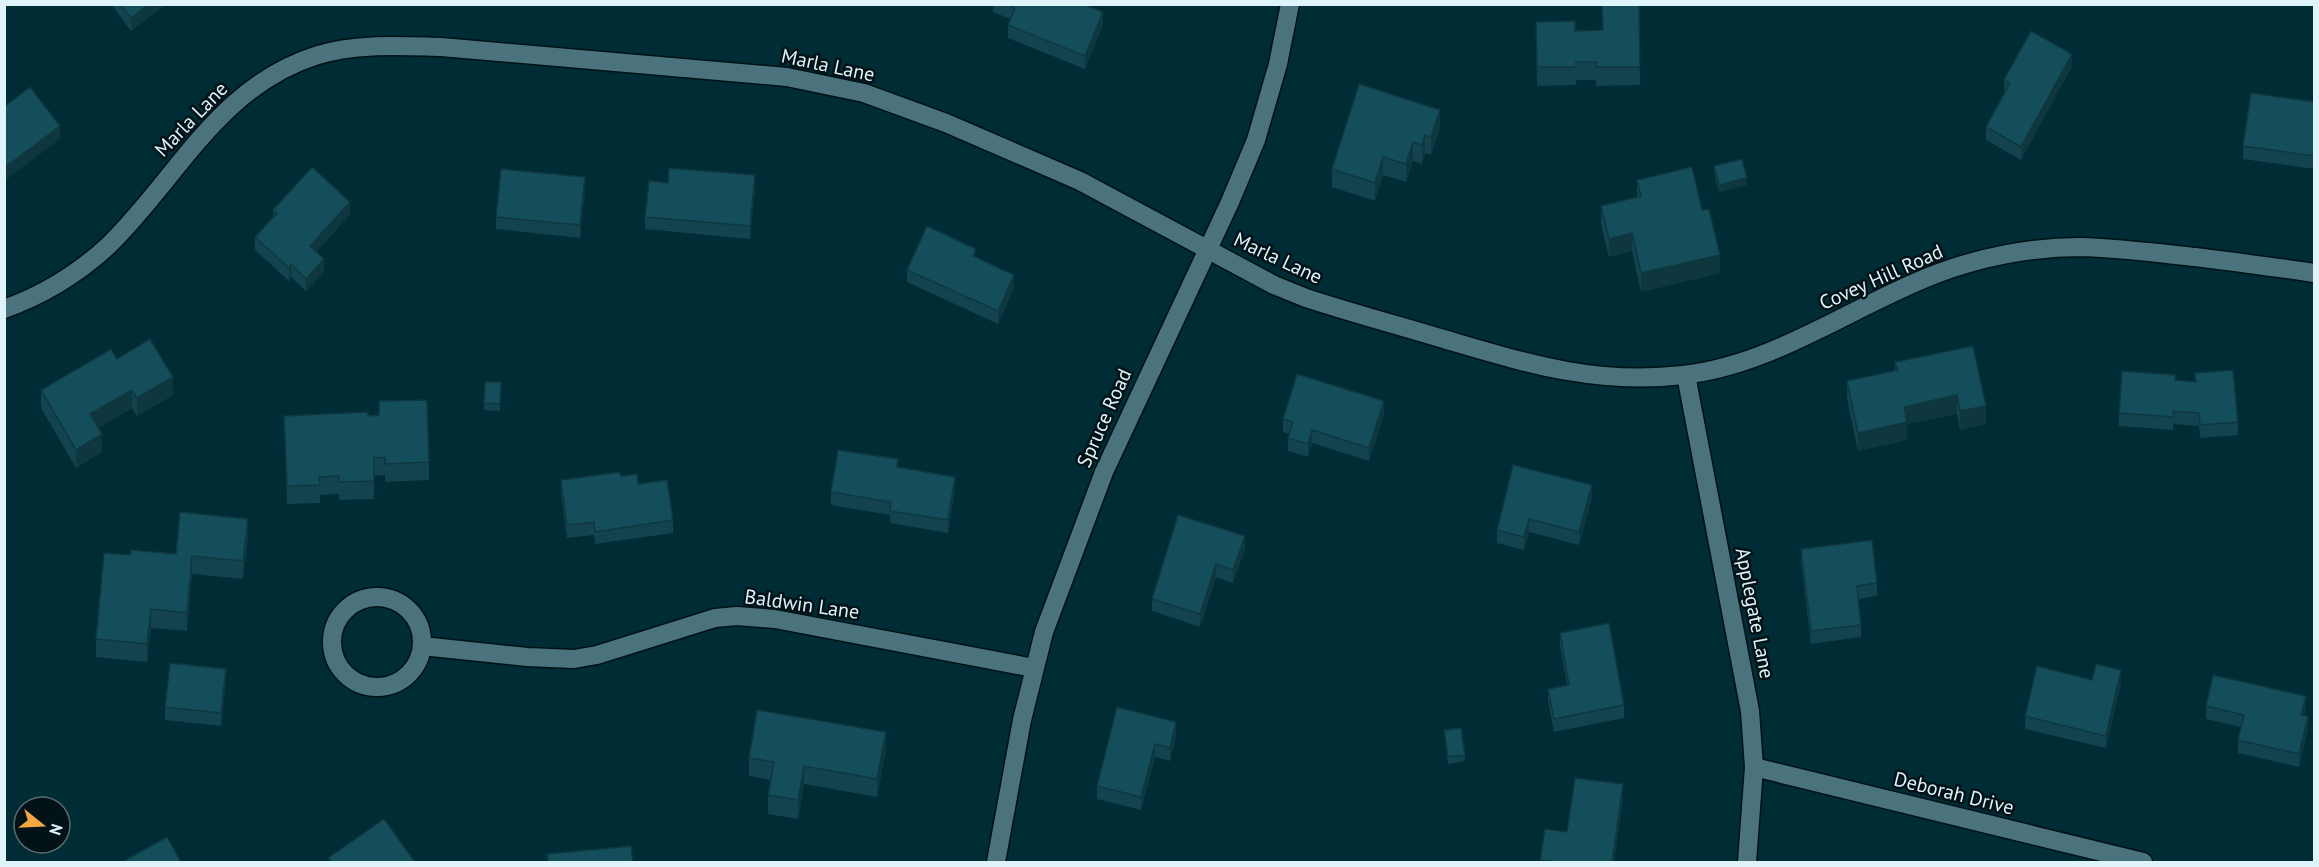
<svg xmlns="http://www.w3.org/2000/svg" width="2319" height="867" font-family="'PT Sans',sans-serif">
	<rect width="100%" height="100%" fill="#002c35"/>
	<g fill="none" stroke-linecap="round" stroke-linejoin="round">
		<g stroke="#011217" stroke-width="21">
			<g id="minor">
				<path d="M4,309C43,295 79,273 109,245C178,178 218,86 318,55C357,43 401,46 441,47L787,77L864,93L946,123L1080,181L1274,285L1306,298C1352,313 1400,326 1447,340C1529,364 1596,385 1683,375C1774,365 1852,306 1936,274C1980,257 2032,247 2080,247C2118,248 2157,253 2195,257C2235,262 2275,267 2314,273"/>
				<path d="M1686,375L1750,711L1754,767L1747,862"/>
				<circle cx="377" cy="642" r="45"/>
				<path d="M422,646L527,657L574,659L597,655L715,618L737,616L775,619L1034,668"/>
				<path d="M1754,767L2143,862"/>
				<path d="M996,862L1022,720L1044,632L1104,472L1230,202L1256,140L1278,64L1290,4"/>
			</g>
		</g>
		<use href="#minor" stroke="#4b737e" stroke-width="18"/>
	</g>
	<g fill="#12434e">
		<path d="M111,4H166L131,31Z"/>
		<path d="M993,4H1083L1103,25L1085,69L1008,38V25L1010,19L993,12Z"/>
		<path d="M1639,4L1640,85L1596,86V80H1576V85L1537,86L1536,22L1575,31L1603,30Z"/>
		<path d="M2072,66L2021,160L1986,140V127L2004,93V80Z"/>
		<path d="M2314,102V169L2243,159V146Z"/>
		<path d="M1440,128L1431,155L1425,153L1422,164L1413,161L1406,182L1383,175L1375,201L1332,187V169Z"/>
		<path d="M1714,166L1747,185L1719,192L1714,173Z"/>
		<path d="M1637,180L1702,210L1720,273L1641,292L1632,251L1609,257L1601,224V206L1637,197Z"/>
		<path d="M668,183L755,188L750,239L645,229V217Z"/>
		<path d="M585,190L580,238L496,229V217Z"/>
		<path d="M273,210L350,214L316,252L324,272L306,291L291,277L289,281L255,250V237L273,217Z"/>
		<path d="M907,270L1014,288L998,324L907,282Z"/>
		<path d="M1973,346L1986,424L1960,430L1957,414L1907,424V440L1858,451L1847,399V381L1895,371V362Z"/>
		<path d="M117,359L173,395L137,416L132,408L98,428L102,452L76,468L41,408V390Z"/>
		<path d="M2195,373L2238,422V435L2200,438L2199,426L2173,424V430L2119,426V413L2176,380L2195,382Z"/>
		<path d="M485,382H501L500,411L484,410Z"/>
		<path d="M1384,414L1369,461L1312,443L1308,457L1288,451V438L1290,434L1283,432V419Z"/>
		<path d="M284,416H368L429,462V480L385,482V475L374,476V499L339,500V494L320,495V503L287,504Z"/>
		<path d="M898,467L955,489L948,533L890,523V515L831,505V492Z"/>
		<path d="M621,476L638,484L673,520V533L595,544L594,535L567,538L561,493V480Z"/>
		<path d="M1592,498L1579,545L1529,532L1524,550L1497,543V530Z"/>
		<path d="M248,537L243,579L192,574L187,631L151,628L147,662L96,657V639L131,555L176,554Z"/>
		<path d="M1245,549L1233,583L1216,577L1200,627L1152,611V599Z"/>
		<path d="M1801,549L1877,583V596L1858,599L1861,625V637L1811,644L1801,562Z"/>
		<path d="M1560,633L1624,705V718L1554,732L1548,701V689L1567,685L1560,646Z"/>
		<path d="M2092,680L2121,683L2106,748L2025,729V716Z"/>
		<path d="M226,682L221,726L165,720V707Z"/>
		<path d="M2206,706L2306,709L2304,716L2308,729L2299,767L2238,753V740L2241,727L2206,719Z"/>
		<path d="M1117,707L1176,735L1170,761L1155,757L1141,810L1097,799V786Z"/>
		<path d="M1444,730L1465,755V761L1448,764Z"/>
		<path d="M886,750L877,797L804,784L798,819L768,814V795L771,780L749,776V758Z"/>
		<path d="M1623,797L1614,862H1540L1545,829L1567,832Z"/>
	</g>
	<g fill="#0f3740">
		<path d="M149,4H166L131,31V18Z"/>
		<path d="M1103,12V25L1085,69V56Z"/>
		<path d="M2072,54V66L2021,160V147Z"/>
		<path d="M1440,110V128L1431,155V137Z"/>
		<path d="M60,126V139L4,181V168Z"/>
		<path d="M1425,135V153L1422,164V145Z"/>
		<path d="M1413,142V161L1406,182V164Z"/>
		<path d="M1383,157V175L1375,201V183Z"/>
		<path d="M755,175V188L750,239V226Z"/>
		<path d="M585,177V190L580,238V225Z"/>
		<path d="M1747,178V185L1719,192V185Z"/>
		<path d="M350,202V214L310,259V246Z"/>
		<path d="M1632,233V251L1609,257V239Z"/>
		<path d="M1720,255V273L1641,292V273Z"/>
		<path d="M324,259V272L306,291V279Z"/>
		<path d="M291,264V277L289,281V268Z"/>
		<path d="M1014,275V288L998,324V311Z"/>
		<path d="M173,377V395L137,416V398Z"/>
		<path d="M132,390V408L90,433V414Z"/>
		<path d="M1957,395V414L1907,424V440L1858,451V433L1904,407Z"/>
		<path d="M1384,401V414L1369,461V448Z"/>
		<path d="M1986,406V424L1960,430V411Z"/>
		<path d="M1312,430V443L1308,457V444Z"/>
		<path d="M102,434V452L76,468V450Z"/>
		<path d="M955,477V489L948,533V520Z"/>
		<path d="M1592,485V498L1579,545V532Z"/>
		<path d="M248,519V537L243,579V561Z"/>
		<path d="M1529,519V532L1524,550V537Z"/>
		<path d="M1245,536V549L1233,583V570Z"/>
		<path d="M192,556V574L187,631V613Z"/>
		<path d="M1216,564V577L1200,627V614Z"/>
		<path d="M151,609V628L147,662V644Z"/>
		<path d="M226,669V682L221,726V713Z"/>
		<path d="M2121,670V683L2106,748V736Z"/>
		<path d="M2306,696V709L2301,728V715Z"/>
		<path d="M2308,716V729L2299,767V754Z"/>
		<path d="M1176,722V735L1170,761V748Z"/>
		<path d="M886,732V750L877,797V779Z"/>
		<path d="M1155,744V757L1141,810V797Z"/>
		<path d="M804,766V784L798,819V800Z"/>
		<path d="M1623,784V797L1614,862H1612Z"/>
	</g>
	<g fill="#154e5b" stroke="#0f3740" stroke-width="1.5">
		<path d="M120,4H149L131,18Z"/>
		<path d="M1007,4H1083L1103,12L1085,56L1008,25L1015,8Z"/>
		<path d="M1602,4H1639L1640,67H1596V62H1576V67H1537L1536,22L1575,21V31L1603,30Z"/>
		<path d="M2031,31L2072,54L2021,147L1986,127L2010,83L2004,80Z"/>
		<path d="M1359,84L1440,110L1431,137L1425,135L1422,145L1413,142L1406,164L1383,157L1375,183L1332,169Z"/>
		<path d="M30,87L60,126L4,168V107Z"/>
		<path d="M2251,93L2314,102V156L2243,146Z"/>
		<path d="M1742,159L1747,178L1719,185L1714,166Z"/>
		<path d="M312,167L350,202L310,246L324,259L306,279L291,264L289,268L255,237L277,213L273,210Z"/>
		<path d="M1692,167L1702,210L1709,209L1720,255L1641,273L1632,233L1609,239L1601,206L1641,196L1637,180Z"/>
		<path d="M669,168L755,175L750,226L645,217L649,181L668,183Z"/>
		<path d="M501,169L585,177L580,225L496,217Z"/>
		<path d="M927,226L976,249L973,256L1014,275L998,311L907,270Z"/>
		<path d="M150,339L173,377L137,398L132,390L90,414L102,434L76,450L41,390L111,349L117,359Z"/>
		<path d="M1973,346L1986,406L1960,411L1957,395L1904,407L1907,422L1858,433L1847,381L1898,370L1895,362Z"/>
		<path d="M2233,370L2238,422L2200,425L2199,413L2173,411V417L2119,413L2122,371L2176,375L2175,380L2196,382L2195,373Z"/>
		<path d="M1297,374L1384,401L1369,448L1312,430L1308,444L1288,438L1293,422L1283,419Z"/>
		<path d="M485,382H501L500,404L484,403Z"/>
		<path d="M427,400L429,462L385,464V457L374,458V481L339,482V476L319,477L320,485L287,486L284,416L368,412V416L379,415V401Z"/>
		<path d="M838,450L898,459L897,467L955,477L948,520L890,511L891,502L831,492Z"/>
		<path d="M1513,465L1592,485L1579,532L1529,519L1524,537L1497,530Z"/>
		<path d="M620,472L621,476L637,474L638,484L667,480L673,520L595,532L594,522L567,525L561,480Z"/>
		<path d="M180,512L248,519L243,561L192,556L187,613L151,609L147,644L96,639L104,553L131,555V550L176,554Z"/>
		<path d="M1178,515L1245,536L1233,570L1216,564L1200,614L1152,599Z"/>
		<path d="M1872,540L1877,583L1857,586L1861,625L1811,631L1801,549Z"/>
		<path d="M1609,623L1624,705L1554,719L1548,689L1569,685L1560,633Z"/>
		<path d="M170,663L226,669L221,713L165,707Z"/>
		<path d="M2096,664L2121,670L2106,736L2025,716L2037,666L2092,680Z"/>
		<path d="M2213,675L2306,696L2301,715L2308,716L2299,754L2238,740L2244,715L2206,706Z"/>
		<path d="M1117,707L1176,722L1170,748L1155,744L1141,797L1097,786Z"/>
		<path d="M757,710L886,732L877,779L804,766L798,800L768,795L774,762L749,758Z"/>
		<path d="M1461,728L1465,755L1448,757L1444,730Z"/>
		<path d="M1575,778L1623,784L1612,862H1557L1540,860L1545,829L1567,832Z"/>
		<path d="M384,819L415,862H331L328,858Z"/>
		<path d="M167,837L181,862H122Z"/>
		<path d="M631,846L633,862H548L547,854Z"/>
	</g>
	<g text-anchor="middle" dominant-baseline="central" stroke-width="5" stroke-linejoin="round" paint-order="stroke">
		<g font-size="20" fill="#dff4fa" stroke="#031216">
			<text transform="translate(828 65) rotate(12)">Marla Lane</text>
			<text transform="translate(191 119) rotate(-46)">Marla Lane</text>
			<text transform="translate(1278 258) rotate(25)">Marla Lane</text>
			<text transform="translate(1881 277) rotate(-24)">Covey Hill Road</text>
			<text transform="translate(1104 418) rotate(-66)">Spruce Road</text>
			<text transform="translate(802 604) rotate(8)">Baldwin Lane</text>
			<text transform="translate(1755 613) rotate(79)">Applegate Lane</text>
			<text transform="translate(1954 793) rotate(14)">Deborah Drive</text>
		</g>
	</g>
	<rect width="2319" height="867" fill="none" stroke="#dff4fa" stroke-width="12"/>
	<g transform="translate(42 825) rotate(108)"><circle r="28" fill="#031216" stroke="#5b6c71" stroke-width="1.5"/>
	<path d="M0-4.5L10 22L0 15L-10 22Z" fill="#f2a541"/>
	<text y="-9" font-size="16" font-weight="bold" text-anchor="middle" fill="#dff4fa">N</text>
	</g>
</svg>
